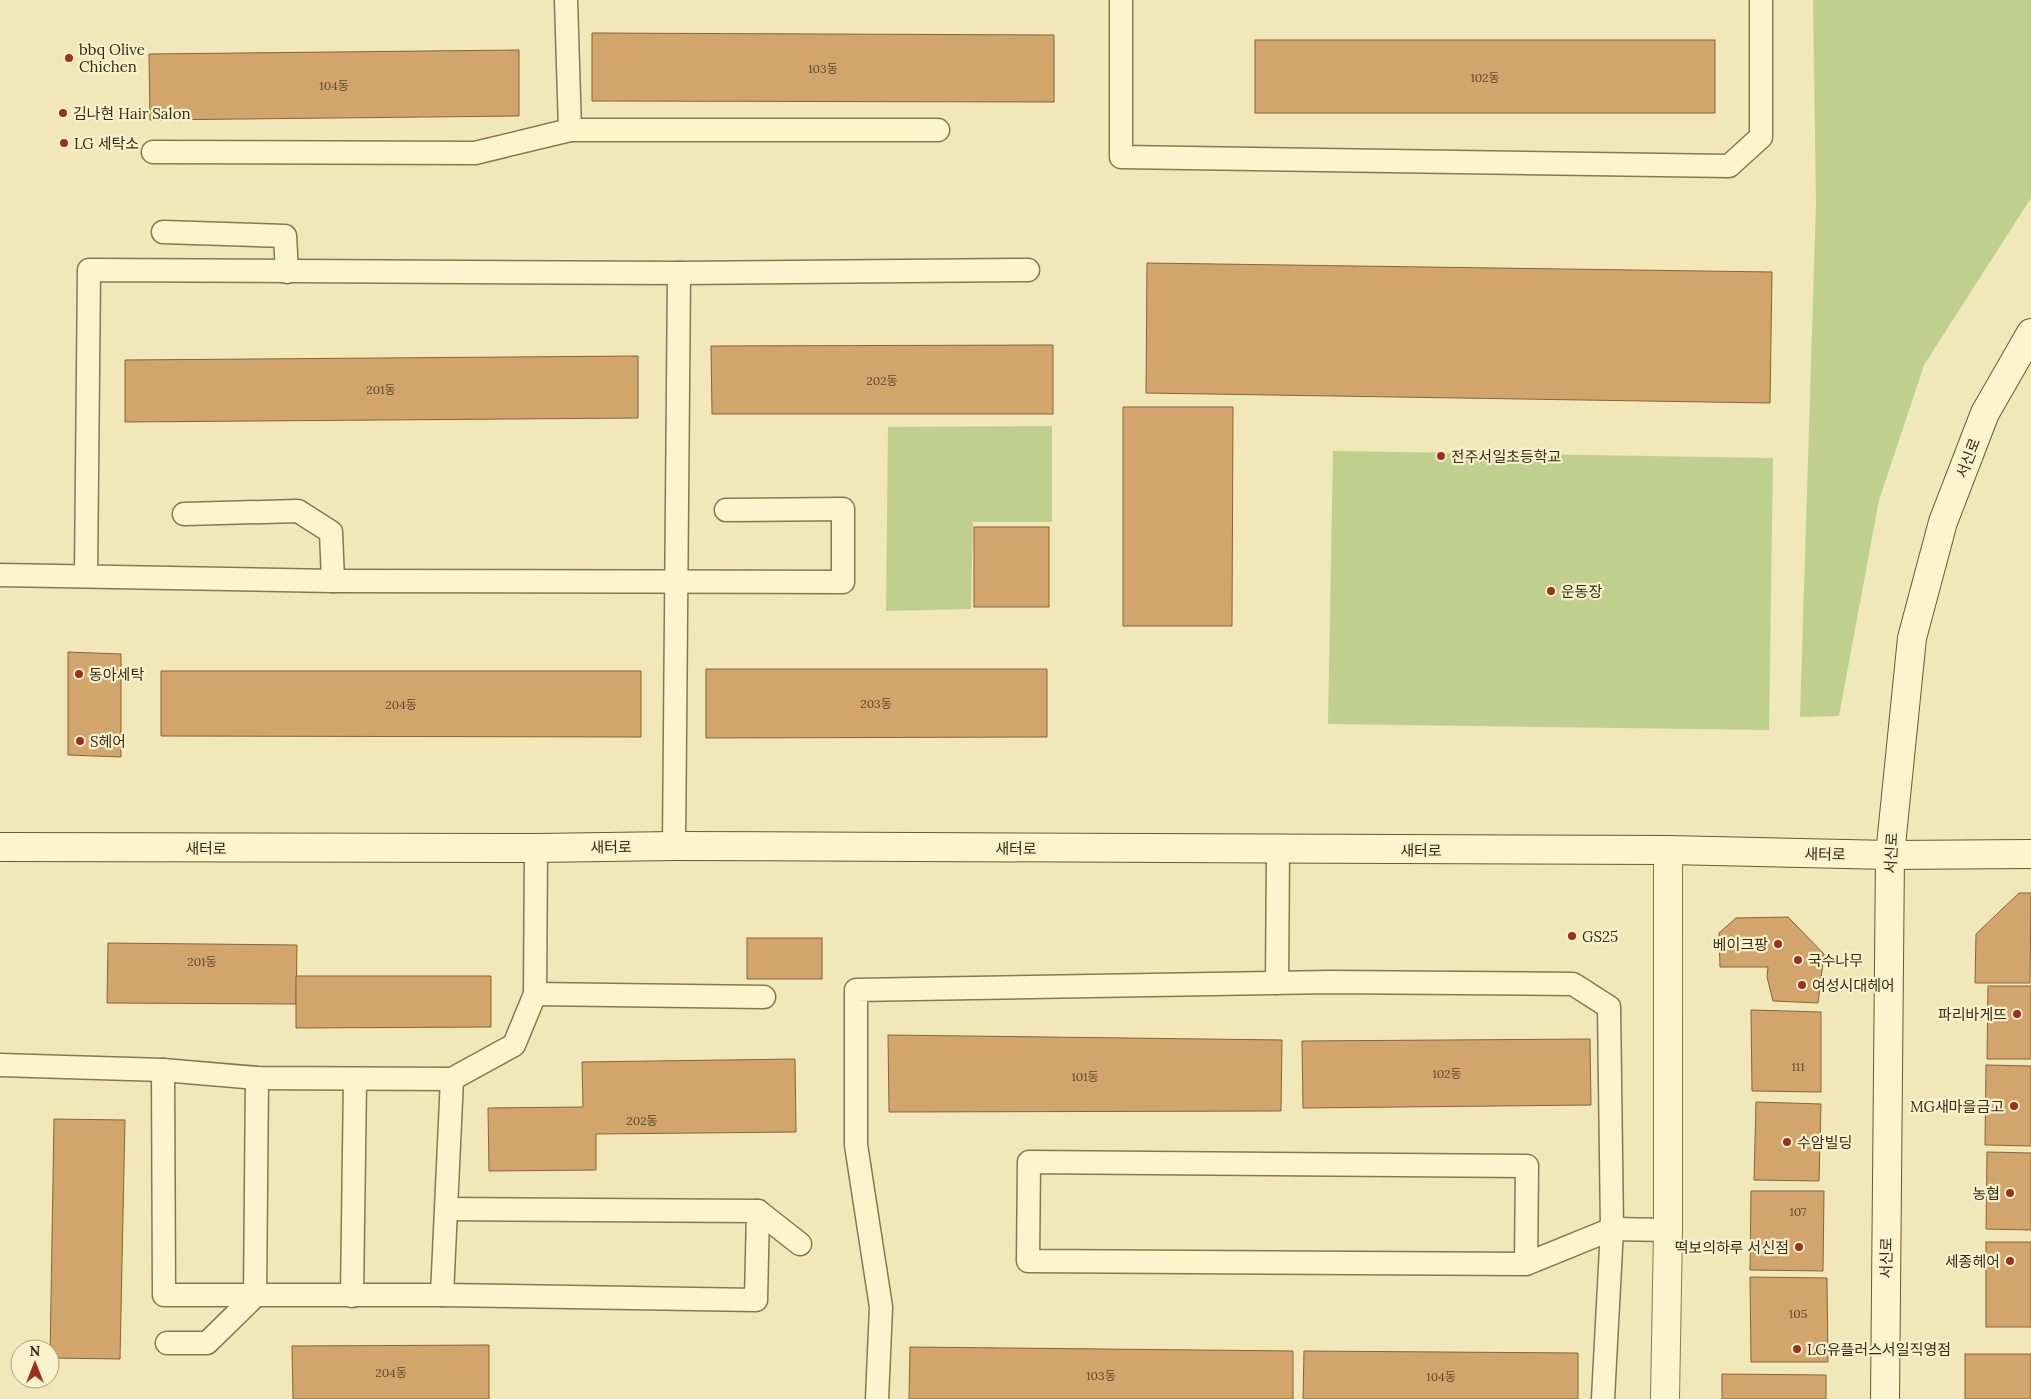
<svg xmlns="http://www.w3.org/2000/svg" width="2031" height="1399" font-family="Lora,'Noto Sans KR',serif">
	<rect width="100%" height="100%" fill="#f1e8ba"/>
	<g fill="#bfcf8e">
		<path d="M1813,0H2031V198L1924,365L1879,500L1839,716L1800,717L1816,203Z"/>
		<path d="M1052,426V522H973L971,609L886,611L888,427Z"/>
		<path d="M1333,451L1773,458L1769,730L1328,724Z"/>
	</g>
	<g fill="#d2a56d" stroke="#896337">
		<path d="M592,33L1054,35V102L592,101Z"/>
		<rect x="1255" y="40" width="460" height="73"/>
		<path d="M519,50V116L150,120L149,54Z"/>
		<path d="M1147,263L1772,272L1770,403L1146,393Z"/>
		<path d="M1053,345V414H712L711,346Z"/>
		<path d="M638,356V418L125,422V360Z"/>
		<path d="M1123,407H1233L1232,626H1123Z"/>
		<rect x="974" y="527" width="75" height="80"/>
		<path d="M68,652L121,654V757L68,755Z"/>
		<path d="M706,669H1047V737L706,738Z"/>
		<path d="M161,671H641V737L161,736Z"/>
		<path d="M2019,893H2031L2030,983H1975L1976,934Z"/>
		<path d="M1788,917L1824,954L1818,1003L1773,1001L1767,977L1768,967H1720L1719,933L1736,918Z"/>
		<rect x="747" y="938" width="75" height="41"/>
		<path d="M108,943L297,945L296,1004L107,1003Z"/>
		<path d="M296,976H491V1027L296,1028Z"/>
		<path d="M1988,986H2031V1059H1987Z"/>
		<path d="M1751,1010L1821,1012V1092L1752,1091Z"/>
		<path d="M888,1035L1282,1040L1281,1111L889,1112Z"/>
		<path d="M1590,1039L1591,1105L1303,1108L1302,1041Z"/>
		<path d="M795,1059L796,1132L596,1134V1170L489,1171L488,1108L583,1107L582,1062Z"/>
		<path d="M1986,1065L2031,1066V1146L1985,1145Z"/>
		<path d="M1756,1102L1821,1104L1819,1181L1754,1180Z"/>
		<path d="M54,1119L125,1120L120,1359L50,1358Z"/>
		<path d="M1987,1152L2031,1153V1230L1986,1229Z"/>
		<path d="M1751,1191H1824L1823,1271L1750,1270Z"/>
		<rect x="1986" y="1242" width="45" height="85"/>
		<path d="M1750,1277L1827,1278L1828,1362H1751Z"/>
		<path d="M489,1345V1399H293L292,1346Z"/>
		<path d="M910,1347L1293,1351V1399H909Z"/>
		<path d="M1304,1351L1578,1353V1399H1303Z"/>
		<rect x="1965" y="1354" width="66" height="45"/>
		<path d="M1722,1374L1826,1375V1399H1722Z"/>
	</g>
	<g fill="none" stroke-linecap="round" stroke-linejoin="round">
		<g stroke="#897753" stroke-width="25">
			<g id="lane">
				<path d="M566,0L570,130H938"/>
				<path d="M1121,0V157L1729,166L1761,137V0"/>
				<path d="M153,152L475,153L570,130"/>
				<path d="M163,232L285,236L287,272"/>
				<path d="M184,514L298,511L331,532L333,581"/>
				<path d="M0,575L333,581L843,582V509L726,510"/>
				<path d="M86,575L89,270L679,273L1028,270"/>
				<path d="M674,846L679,273"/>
				<path d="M1277,983L1278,850"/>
				<path d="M535,994L536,848"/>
				<path d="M0,1065L163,1070L257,1078L452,1079L514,1045L535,994L764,997"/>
				<path d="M163,1070L164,1295H442L452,1079"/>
				<path d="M758,1211L800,1244"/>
				<path d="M1526,1264L1527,1166L1029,1162L1028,1261L1526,1264L1612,1229L1668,1230"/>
				<path d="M442,1295L756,1300L758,1211L447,1209"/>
				<path d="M352,1296L355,1080"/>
				<path d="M167,1343H207L255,1296L257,1078"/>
				<path d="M877,1399L881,1307L856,1145V990L1329,982L1573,984L1609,1007L1612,1229L1603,1399"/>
			</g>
		</g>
		<g stroke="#897753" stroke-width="30">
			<path id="street" d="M1665,1399L1668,1230V850"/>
		</g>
		<g stroke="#6a5737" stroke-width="30">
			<g id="secondary">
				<path d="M0,847L536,848L674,846L1668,850L1890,855L2031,854"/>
				<path d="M1885,1399L1890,855L1912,638L1943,522L1985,413L2031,333"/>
			</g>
		</g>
		<use href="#lane" stroke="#fbf4cd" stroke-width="22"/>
		<use href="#street" stroke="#fbf4cd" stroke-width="28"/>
		<use href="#secondary" stroke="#fbf4cd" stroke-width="28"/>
	</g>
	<g fill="#9c2f1f" stroke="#f8f1ca" stroke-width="2">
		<circle cx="69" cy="58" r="5"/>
		<circle cx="63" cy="113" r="5"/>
		<circle cx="64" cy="143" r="5"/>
		<circle cx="1441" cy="456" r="5"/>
		<circle cx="1551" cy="591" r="5"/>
		<circle cx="79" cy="674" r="5"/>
		<circle cx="80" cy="741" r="5"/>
		<circle cx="1572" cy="936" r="5"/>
		<circle cx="1778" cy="944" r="5"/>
		<circle cx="1798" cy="960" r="5"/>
		<circle cx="1802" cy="985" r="5"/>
		<circle cx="2017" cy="1014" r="5"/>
		<circle cx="2014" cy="1106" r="5"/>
		<circle cx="1787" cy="1142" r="5"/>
		<circle cx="2010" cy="1193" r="5"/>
		<circle cx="1799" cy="1247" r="5"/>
		<circle cx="2010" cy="1261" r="5"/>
		<circle cx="1797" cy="1349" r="5"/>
	</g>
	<g text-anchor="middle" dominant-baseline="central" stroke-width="4.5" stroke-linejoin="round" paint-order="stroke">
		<g font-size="12" fill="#5d4a2f">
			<text x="823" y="68">103동</text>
			<text x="1485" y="77">102동</text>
			<text x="334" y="85">104동</text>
			<text x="882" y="380">202동</text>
			<text x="381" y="389">201동</text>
			<text x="876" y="703">203동</text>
			<text x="401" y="704">204동</text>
			<text x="202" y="961">201동</text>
			<text x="1798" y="1066">111</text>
			<text x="1447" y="1073">102동</text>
			<text x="1085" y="1076">101동</text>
			<text x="642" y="1120">202동</text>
			<text x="1798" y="1211">107</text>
			<text x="1798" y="1313">105</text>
			<text x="391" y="1372">204동</text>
			<text x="1101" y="1375">103동</text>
			<text x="1441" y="1376">104동</text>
		</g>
		<g font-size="15" fill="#362b1a" stroke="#f8f1ca" text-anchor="start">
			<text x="79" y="49">bbq Olive<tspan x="79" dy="17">Chichen</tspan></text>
			<text x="73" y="113">김나현 Hair Salon</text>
			<text x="74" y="143">LG 세탁소</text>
			<text x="1451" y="456">전주서일초등학교</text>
			<text x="1561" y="591">운동장</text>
			<text x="89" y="674">동아세탁</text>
			<text x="90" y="741">S헤어</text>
			<text x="1582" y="936">GS25</text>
			<text x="1768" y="944" text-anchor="end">베이크팡</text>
			<text x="1808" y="960">국수나무</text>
			<text x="1812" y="985">여성시대헤어</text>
			<text x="2007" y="1014" text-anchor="end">파리바게뜨</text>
			<text x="2004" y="1106" text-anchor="end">MG새마을금고</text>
			<text x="1797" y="1142">수암빌딩</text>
			<text x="2000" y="1193" text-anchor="end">농협</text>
			<text x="1789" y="1247" text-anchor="end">떡보의하루 서신점</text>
			<text x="2000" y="1261" text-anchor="end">세종헤어</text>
			<text x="1807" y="1349">LG유플러스서일직영점</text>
		</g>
		<g font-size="15" fill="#362b1a" stroke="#f8f1ca">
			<text transform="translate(1968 458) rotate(-69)">서신로</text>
			<text transform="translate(611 847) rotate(-1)">새터로</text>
			<text x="206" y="848">새터로</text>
			<text x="1016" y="848">새터로</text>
			<text x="1421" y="850">새터로</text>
			<text transform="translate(1891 853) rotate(-87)">서신로</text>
			<text transform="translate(1825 854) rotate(1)">새터로</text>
			<text transform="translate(1886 1258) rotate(-89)">서신로</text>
		</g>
	</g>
	<g transform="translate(35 1364)"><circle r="24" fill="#f8f1ca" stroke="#aaa284"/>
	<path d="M0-4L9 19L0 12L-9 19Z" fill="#9c2f1f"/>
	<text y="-8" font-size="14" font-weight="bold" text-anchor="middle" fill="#362b1a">N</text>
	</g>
</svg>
